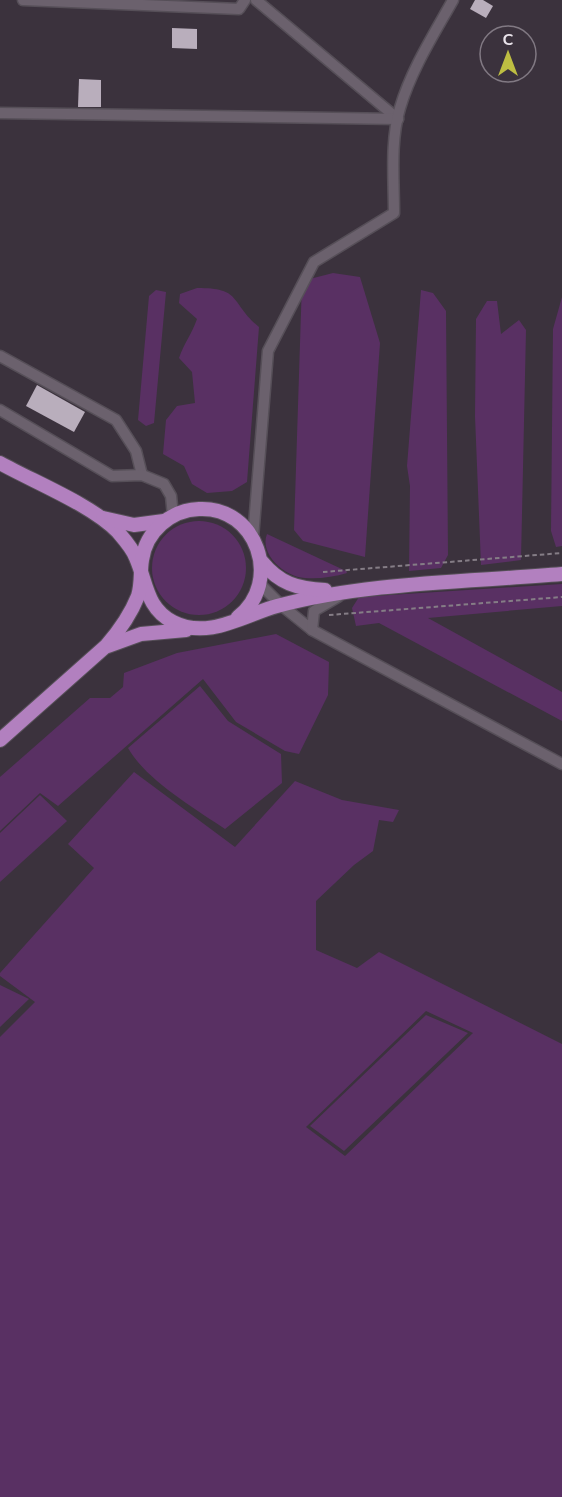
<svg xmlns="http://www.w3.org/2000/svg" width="562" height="1497" font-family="Mulish,sans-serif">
	<rect width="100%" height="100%" fill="#3b323d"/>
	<g fill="#593063" fill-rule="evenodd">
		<path d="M333,273L360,277L380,343L365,557L303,541L294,530L302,281Z"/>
		<path d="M197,288C243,288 229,302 259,327L247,482L232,491L207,493L192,484L184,466L163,454L166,420L177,406L195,403L192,372L179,358C184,343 192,334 197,319L179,303L180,294Z"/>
		<path d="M156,290L166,292L154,423L146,426L138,420L149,296Z"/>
		<path d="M421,290L433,293L446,311L448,555L441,568L409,571L410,486L407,466Z"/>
		<path d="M562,297V546L556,547L551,531L553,329Z"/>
		<path d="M487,301H497L501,334L519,320L526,330L521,560L481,565L475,416L476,319Z"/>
		<circle cx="199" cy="568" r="47"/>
		<path d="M267,534L346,571L347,573C334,577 319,579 305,578C285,577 259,554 267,534Z"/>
		<path d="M562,584V606L428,618L562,692V721L379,623L356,626L352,608L359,597Z"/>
		<path d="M276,634L329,662L328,695L299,754L285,751L236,722L203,679L58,806L40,793L0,831V777L90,698H110L123,687L124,673L177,653Z"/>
		<path d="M200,686L228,721L281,754L282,783L225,829C194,808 146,780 128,748Z"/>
		<path d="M134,772L235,847L295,781L342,800L399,810L393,822L379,820L373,851L354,865L316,901V950L357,968L379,952L562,1044V1497H0V1037L35,1002L0,976V973L94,868L68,844ZM426,1011L473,1033L345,1156L306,1127Z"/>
		<path d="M40,795L67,821L0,882V833Z"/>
		<path d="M0,985L29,999L0,1027Z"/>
		<path d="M426,1015L468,1033L344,1151L310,1126Z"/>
	</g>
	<g fill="#b9aebc">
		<path d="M475,0H483L493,6L486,18L470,9Z"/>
		<path d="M172,28L197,29V49L172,48Z"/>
		<path d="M79,79L101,80V107H78Z"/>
		<path d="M37,385L85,412L74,432L26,406Z"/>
	</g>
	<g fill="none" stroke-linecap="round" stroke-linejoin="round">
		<g stroke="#564f58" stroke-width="13">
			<g id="minor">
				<path d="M23,0L239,9L245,0"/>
				<path d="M256,0L398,119"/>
				<path d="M0,113L398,119"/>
				<path d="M0,356L116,420L136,451L142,475"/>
				<path d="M0,410L112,476L142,475L164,484L171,496L173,516"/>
				<path d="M253,538L268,351L314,262L394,213C394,179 390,141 400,108C411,70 434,34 453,0"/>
				<path d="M260,584L281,605L312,630L562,764"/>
				<path d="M312,630L314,611L338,597"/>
			</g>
		</g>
		<g stroke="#564f58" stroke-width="16">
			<g id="major">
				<path d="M0,463C34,482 92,505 118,532C124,539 133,549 136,558C147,583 146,608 173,622C208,640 244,615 277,606C366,582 470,582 562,574"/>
				<path d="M103,518L134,525L164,521"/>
				<path d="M262,562C279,583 297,589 325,590"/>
				<path d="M108,646L141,634L186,630"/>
				<path d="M0,740L106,646C120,630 130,616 138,596C142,583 140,572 142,560C146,531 171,510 199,509C257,506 283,582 238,617"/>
			</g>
		</g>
		<g stroke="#857d86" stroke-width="2" stroke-dasharray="4.5 3" stroke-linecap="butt">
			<path d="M323,572L562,553"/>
			<path d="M329,615L562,597"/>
		</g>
		<use href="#minor" stroke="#6b616d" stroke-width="10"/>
		<use href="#major" stroke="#b280bf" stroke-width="14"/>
	</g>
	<g transform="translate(508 54)"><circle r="28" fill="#3b323d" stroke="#817983" stroke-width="1.5"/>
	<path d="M0-4.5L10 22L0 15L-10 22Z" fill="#bebe42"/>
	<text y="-9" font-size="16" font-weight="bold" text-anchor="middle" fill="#eae4eb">С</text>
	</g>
</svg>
